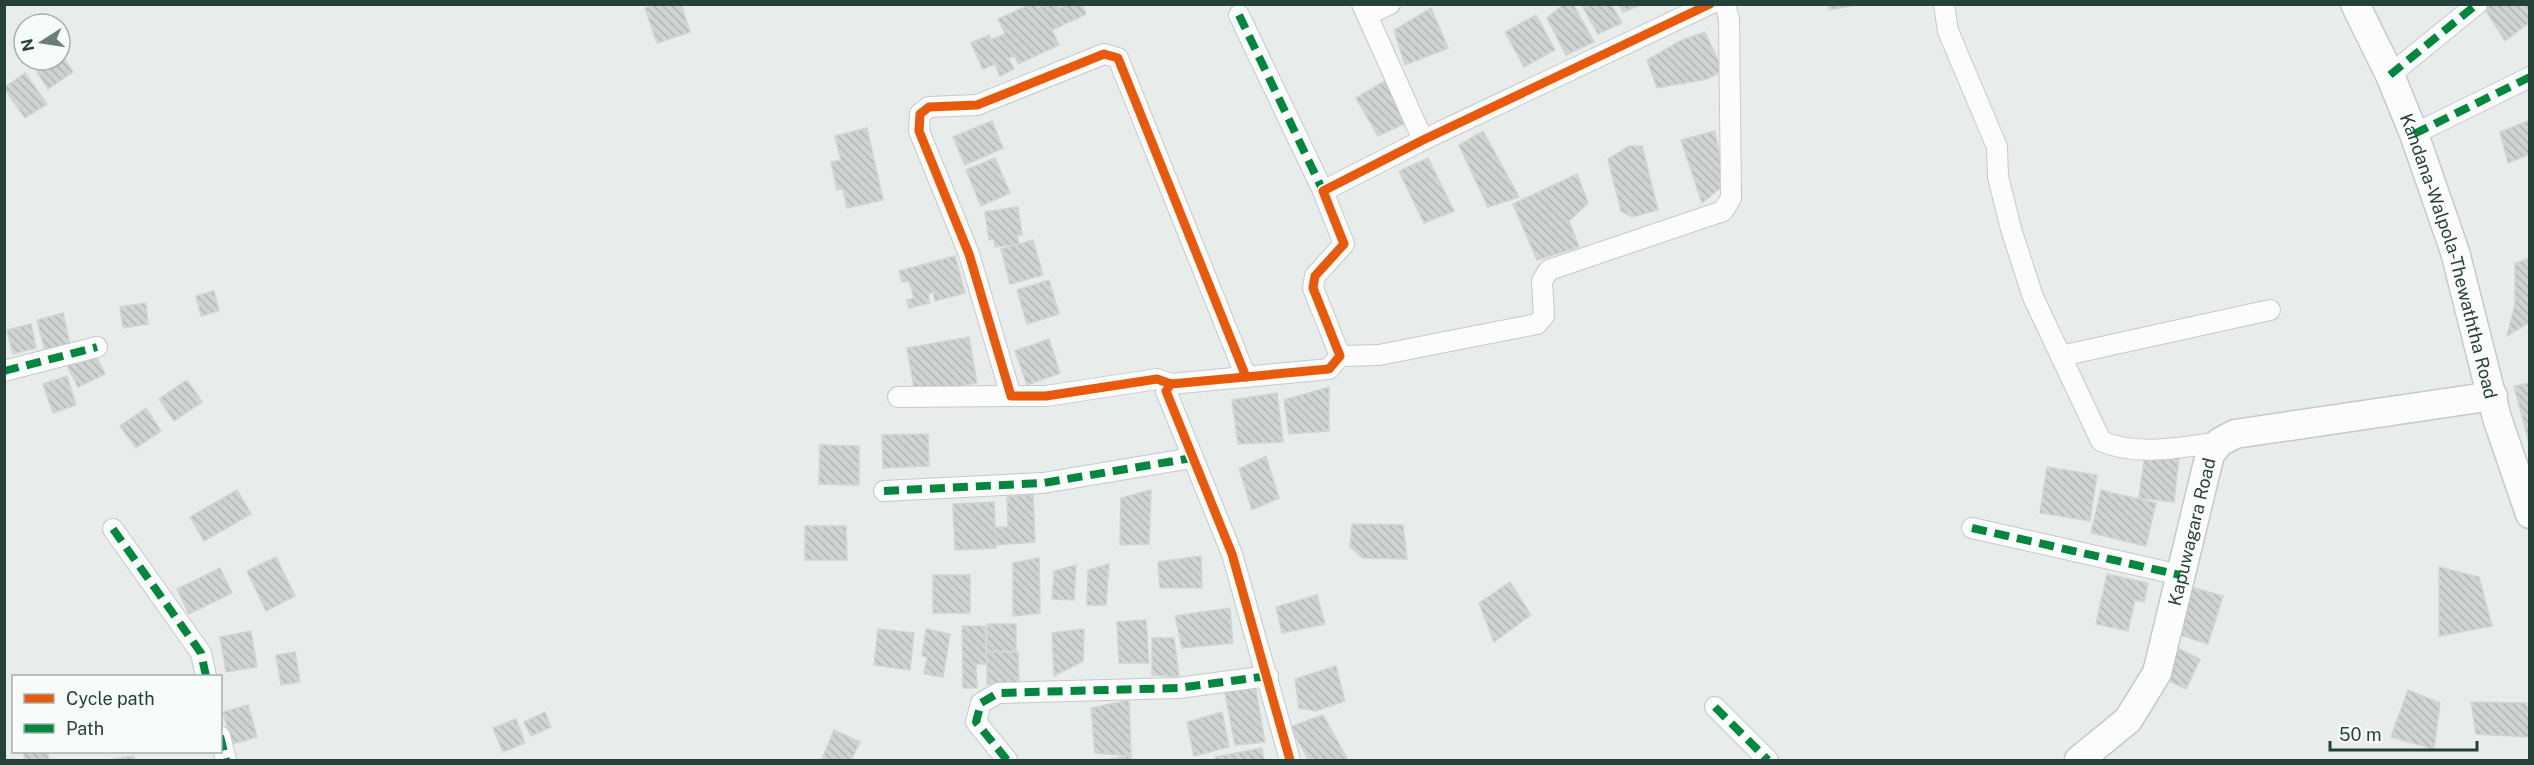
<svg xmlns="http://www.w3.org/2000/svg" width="2534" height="765" font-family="'Public Sans',sans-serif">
	<defs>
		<pattern id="building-back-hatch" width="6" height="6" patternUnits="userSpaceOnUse" patternTransform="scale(1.5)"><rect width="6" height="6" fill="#cfd4d2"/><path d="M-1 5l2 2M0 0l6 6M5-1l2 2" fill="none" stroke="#b2b7b5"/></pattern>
	</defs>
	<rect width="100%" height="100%" fill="#e8edeb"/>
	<g fill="url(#building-back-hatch)" stroke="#d1d6d4" stroke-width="1.5">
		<path d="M656,4H681L690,32L657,43L645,8Z"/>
		<path d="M1031,4H1036L1038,8L1046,4H1057L1059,9L1068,4H1082L1086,14L1052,30L1059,45L1018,64L1015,56L1008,58L1014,69L1000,76L995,64L983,69L971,43L989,35L991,40L1005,34L998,19Z"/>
		<path d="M1564,4H1573L1594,42L1566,55L1547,18Z"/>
		<path d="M1581,4H1611L1622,23L1598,34Z"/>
		<path d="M1618,4H1643L1623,12Z"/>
		<path d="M1828,4H1863L1829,10Z"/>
		<path d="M2485,4H2530V22L2505,41L2483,6Z"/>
		<path d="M1431,8L1448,48L1405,65L1394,30Z"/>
		<path d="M1536,15L1555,50L1524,67L1505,32Z"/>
		<path d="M1705,32L1723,71L1707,79L1657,88L1647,60L1680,41Z"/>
		<path d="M62,55L73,72L48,89L37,72L55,60H60Z"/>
		<path d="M25,73L47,104L25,118L4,88Z"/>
		<path d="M1386,80L1408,122L1378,136L1356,98Z"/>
		<path d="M2530,120V154L2508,163L2500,132Z"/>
		<path d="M992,121L1003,148L965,165L953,137Z"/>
		<path d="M867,128L883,200L847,208L843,189L837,190L831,162L841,160L835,136Z"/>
		<path d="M1483,131L1519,197L1488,207L1459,145Z"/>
		<path d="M1715,131L1725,184L1702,203L1681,140Z"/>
		<path d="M1629,146H1642L1658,210L1632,217L1621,211L1608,159Z"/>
		<path d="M995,158L1010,193L981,206L966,170Z"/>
		<path d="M1428,158L1454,211L1424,223L1399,171Z"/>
		<path d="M1577,174L1588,203L1569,221L1579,247L1537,260L1513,204Z"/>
		<path d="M1018,207L1022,235H1017L1019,244L995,247L994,239L989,240L985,212Z"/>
		<path d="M1033,240L1043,275L1010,284L1001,249Z"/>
		<path d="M955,256L965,293L935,301L933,292L928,294L930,303L909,308L907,300L914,298L909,281L902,282L899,271Z"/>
		<path d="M2530,258V322L2507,336L2515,304V263Z"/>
		<path d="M1049,280L1059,314L1027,324L1017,290Z"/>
		<path d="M214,291L219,311L201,316L196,296Z"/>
		<path d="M146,303L148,324L123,328L120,307Z"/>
		<path d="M63,313L70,344L45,351L37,320Z"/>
		<path d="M31,324L36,348L13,354L7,330Z"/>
		<path d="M969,337L977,383L915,393L907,348Z"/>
		<path d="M1049,339L1060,373L1027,385L1015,351Z"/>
		<path d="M94,352L105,374L78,387L67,365Z"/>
		<path d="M67,376L76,405L53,413L43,384Z"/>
		<path d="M187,380L202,402L174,421L159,399Z"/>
		<path d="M2530,383V443H2529L2514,386Z"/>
		<path d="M1329,387V431L1289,434L1284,400Z"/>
		<path d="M1277,393L1283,442L1238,444L1232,400Z"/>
		<path d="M146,408L161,431L136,448L120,426Z"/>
		<path d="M928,434L929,466L883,468L882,435Z"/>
		<path d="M820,445L859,446V485L819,484Z"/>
		<path d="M2145,453L2179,457L2174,502L2139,498Z"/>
		<path d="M1266,456L1279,498L1252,510L1239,469Z"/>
		<path d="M2047,467L2097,475L2090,521L2040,513Z"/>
		<path d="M237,490L251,514L204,541L190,517Z"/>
		<path d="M1151,490L1149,544L1120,545L1121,498Z"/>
		<path d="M2101,490L2156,503L2146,546L2091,533Z"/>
		<path d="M1033,494L1035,542L996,545L995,527H1008L1007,497Z"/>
		<path d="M994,502L996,548L955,550L953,504Z"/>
		<path d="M1352,524L1403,525L1407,559L1363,558L1350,547Z"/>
		<path d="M805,526H846L847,560H805Z"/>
		<path d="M1201,556L1202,588H1160L1158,562Z"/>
		<path d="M276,557L295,596L266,611L247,571Z"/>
		<path d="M1039,558L1040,613L1013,616V563Z"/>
		<path d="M1109,564L1106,605H1087L1088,570Z"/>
		<path d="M1076,565L1074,600L1052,599L1054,571Z"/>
		<path d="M2439,567L2479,577L2492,626L2439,636Z"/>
		<path d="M220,568L232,593L189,614L177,589Z"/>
		<path d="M2107,574L2148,583L2144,602L2135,600L2128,631L2096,624Z"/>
		<rect x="933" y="575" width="37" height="38"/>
		<path d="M1510,582L1531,615L1494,642L1479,603Z"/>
		<path d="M2191,587L2223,596L2208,644L2177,634Z"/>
		<path d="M1317,595L1325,624L1282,633L1276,607Z"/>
		<path d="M1230,608L1233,643L1182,648L1175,616Z"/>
		<path d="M1146,620L1149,663H1119L1117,622Z"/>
		<rect x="987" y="624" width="29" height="27"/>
		<path d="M962,626H985L986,664H976L977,688H963Z"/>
		<path d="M878,629L914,633L910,670L874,665Z"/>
		<path d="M926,629L950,634L943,677L924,674L927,657L922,656Z"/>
		<path d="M1084,629L1083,661L1054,676L1052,633Z"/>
		<path d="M251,631L257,667L226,672L220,637Z"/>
		<path d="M1152,638H1174L1179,677L1152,675Z"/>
		<path d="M2177,648L2200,659L2186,689L2163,678Z"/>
		<path d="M295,652L300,682L281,685L276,655Z"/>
		<path d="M987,652H1018L1019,683L987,684Z"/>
		<path d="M1336,666L1345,701L1316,711L1299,708L1295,679Z"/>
		<path d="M1255,685L1265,742L1235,745L1225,693Z"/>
		<path d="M2408,690L2440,703L2434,749L2391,737Z"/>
		<path d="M1129,700L1131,756L1095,753L1091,708Z"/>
		<path d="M2471,702L2526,703L2530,718V737L2476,734Z"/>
		<path d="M248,705L257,737L232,744L223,712Z"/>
		<path d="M545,712L551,727L531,736L524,722Z"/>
		<path d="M1222,712L1229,747L1194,756L1187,722Z"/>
		<path d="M1323,715L1348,760H1309L1290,727Z"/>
		<path d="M516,719L525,743L503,752L493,728Z"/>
		<path d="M834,730L860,742L851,760L822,759Z"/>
		<path d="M1262,748L1264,760H1216L1215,757Z"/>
		<path d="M23,752H47L49,759L25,760Z"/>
		<path d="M134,756L135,760H109Z"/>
		<path d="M1131,756L1132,760H1103Z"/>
	</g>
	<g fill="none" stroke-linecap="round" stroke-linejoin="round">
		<g stroke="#c5cac8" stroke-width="22">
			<g id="street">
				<path d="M1362,4L1423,140"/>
				<path d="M1944,4L1948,31L1997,147L1998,177L2011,229L2033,297L2101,441C2137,457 2183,447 2220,442"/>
				<path d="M1239,15L1323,191"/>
				<path d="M1367,15L1390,4"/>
				<path d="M2390,75L2477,4"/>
				<path d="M2414,134L2530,77"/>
				<path d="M1340,356L1379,355L1537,324L1544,316L1542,281L1549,270L1723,211L1731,198L1729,19L1725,4"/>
				<path d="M2061,356L2270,310"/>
				<path d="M4,371L97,347"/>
				<path d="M1171,384L1157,379L1046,396H1011L969,254L919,131L920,114L929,107L977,105L1104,54L1118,58L1246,377"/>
				<path d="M898,397L1011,396"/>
				<path d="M884,491L1043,483L1192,458"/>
				<path d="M1972,528L2180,575"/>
				<path d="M113,529L201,653L206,676"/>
				<path d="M1715,707L1768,760"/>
				<path d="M220,736L226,760"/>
				<path d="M1007,760L976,722L981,703L998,693L1178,688L1268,676"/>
				<path d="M1290,760L1232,554L1166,391L1171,384L1329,369L1340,356L1313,288L1315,276L1344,244L1323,191L1423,140L1710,4"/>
			</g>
		</g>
		<g stroke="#c3cbc8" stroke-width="31">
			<g id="secondary">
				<path id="s1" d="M2355,4L2390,75L2414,134L2455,252L2497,418L2530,514"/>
				<path id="s2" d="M2079,760L2128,720L2157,673L2210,454L2220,442L2235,434L2493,396"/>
			</g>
		</g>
		<use href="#street" stroke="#fcfcfc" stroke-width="20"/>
		<use href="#secondary" stroke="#fcfcfc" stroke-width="28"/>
		<g stroke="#00873e" stroke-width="8" stroke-dasharray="15 8" stroke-linecap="butt">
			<path d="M1239,15L1323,191"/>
			<path d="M2390,75L2477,4"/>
			<path d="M2414,134L2530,77"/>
			<path d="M4,371L97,347"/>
			<path d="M884,491L1043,483L1192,458"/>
			<path d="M1972,528L2180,575"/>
			<path d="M113,529L201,653L206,676"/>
			<path d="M1715,707L1768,760"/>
			<path d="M220,736L226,760"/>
			<path d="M1007,760L976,722L981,703L998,693L1178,688L1268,676"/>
		</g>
		<g stroke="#f7fbf9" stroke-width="13">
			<g id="cycleway">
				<path d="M1171,384L1157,379L1046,396H1011L969,254L919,131L920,114L929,107L977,105L1104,54L1118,58L1246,377"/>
				<path d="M1290,760L1232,554L1166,391L1171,384L1329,369L1340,356L1313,288L1315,276L1344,244L1323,191L1423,140L1710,4"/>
			</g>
		</g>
		<use href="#cycleway" stroke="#e8590c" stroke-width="9"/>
	</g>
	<g text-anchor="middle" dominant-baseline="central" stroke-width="4.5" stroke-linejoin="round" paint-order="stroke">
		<g font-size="18" fill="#24423a" stroke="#f7fbf9">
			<text stroke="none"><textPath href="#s1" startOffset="270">Kandana-Walpola-Thewaththa Road</textPath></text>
			<text stroke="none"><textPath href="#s2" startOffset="264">Kapuwagara Road</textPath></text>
		</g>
	</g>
	<rect width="2534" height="765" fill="none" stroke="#24423a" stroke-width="12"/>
	<rect x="12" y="675" width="210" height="78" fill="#f7fbf9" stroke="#a3b1ad" stroke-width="1.5"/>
	<rect x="24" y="694" width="30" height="9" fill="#e8590c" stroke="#a3b1ad" stroke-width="1.5"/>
	<text x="66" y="705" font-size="18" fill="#24423a">Cycle path</text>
	<rect x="24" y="724" width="30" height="9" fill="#00873e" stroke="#a3b1ad" stroke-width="1.5"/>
	<text x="66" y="735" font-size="18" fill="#24423a">Path</text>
	<g transform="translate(42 42) rotate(258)"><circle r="28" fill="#f7fbf9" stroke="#a3b1ad" stroke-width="1.5"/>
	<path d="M0-4.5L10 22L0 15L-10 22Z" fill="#697e78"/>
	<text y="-9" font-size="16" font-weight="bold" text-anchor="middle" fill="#24423a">N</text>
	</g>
	<path d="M2330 741v9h147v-9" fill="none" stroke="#24423a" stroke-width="3"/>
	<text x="2339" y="741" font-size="18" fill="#24423a" stroke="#f7fbf9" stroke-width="4.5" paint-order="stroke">50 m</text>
</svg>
